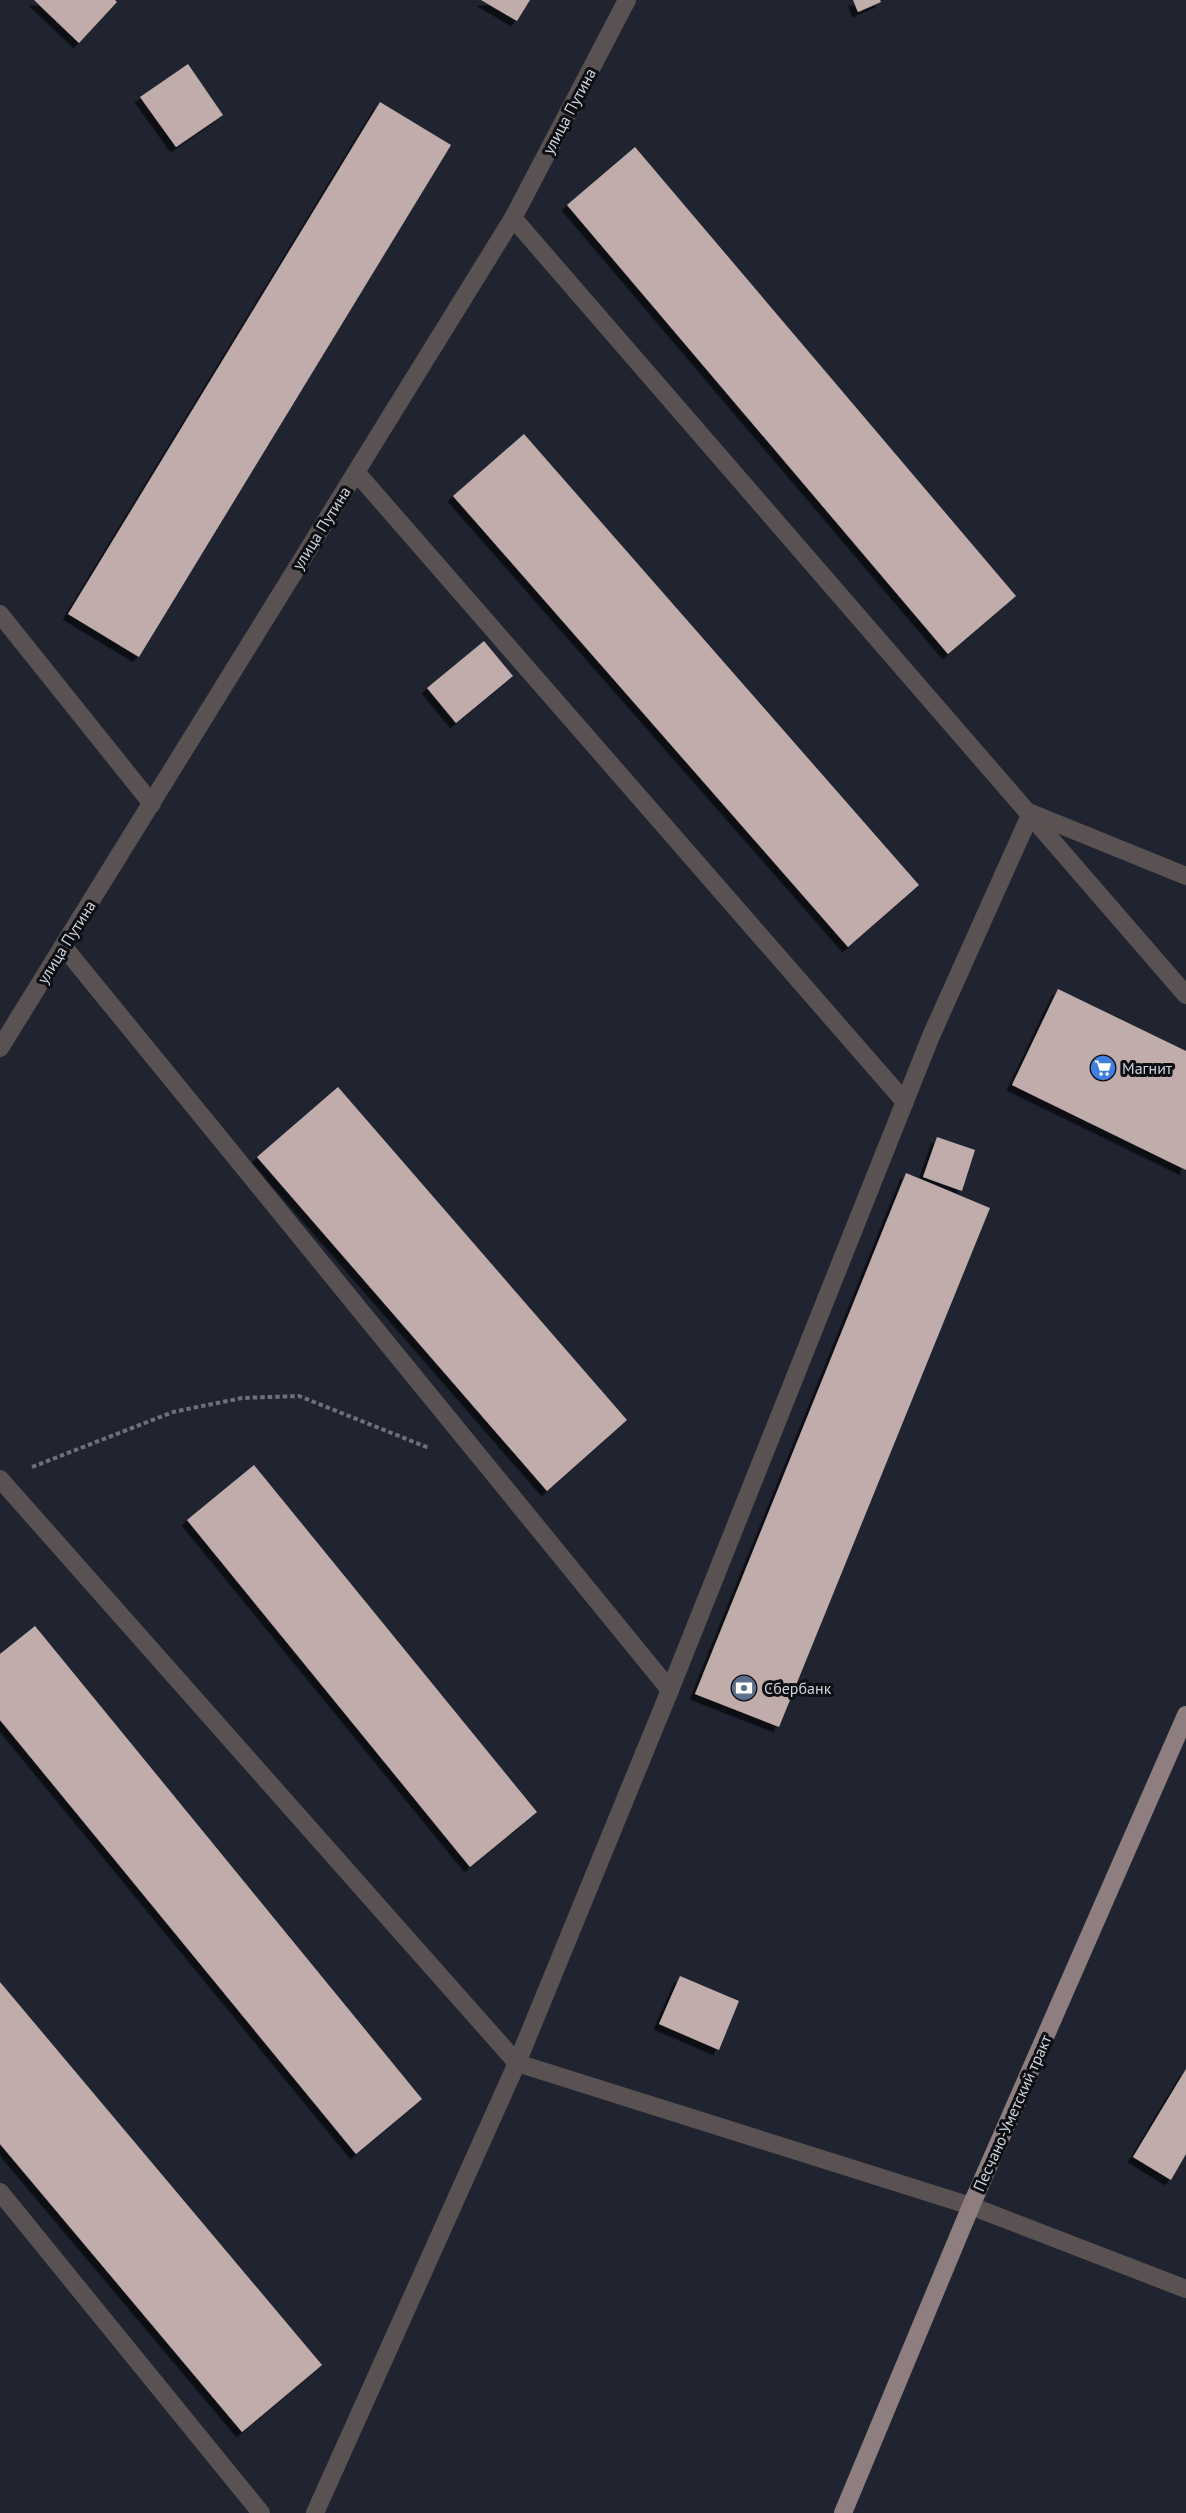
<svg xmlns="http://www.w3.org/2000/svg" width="1186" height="2513" font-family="'PT Sans',sans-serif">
	<defs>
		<filter id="shadow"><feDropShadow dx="-5.5" dy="5.5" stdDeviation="0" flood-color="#0009"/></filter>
	</defs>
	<rect width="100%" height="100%" fill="#202431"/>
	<g fill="#c0acab" filter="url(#shadow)">
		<path d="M34,0H115L117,2L79,43Z"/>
		<path d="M481,0H530L517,21Z"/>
		<path d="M853,0H880L881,2L858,12Z"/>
		<path d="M188,64L223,115L176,147L140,97Z"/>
		<path d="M380,102L451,145L139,657L68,614Z"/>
		<path d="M635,147L1016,596L948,654L567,205Z"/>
		<path d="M524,434L919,885L848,947L453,496Z"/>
		<path d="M484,641L513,676L456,723L427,688Z"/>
		<path d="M1058,989L1186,1051V1170L1012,1085Z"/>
		<path d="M338,1087L627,1420L547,1491L257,1157Z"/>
		<path d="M937,1137L975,1150L962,1191L923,1177Z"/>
		<path d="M906,1173L990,1208L779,1727L695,1694Z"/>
		<path d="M254,1465L537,1812L470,1867L187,1520Z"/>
		<path d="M35,1626L422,2099L356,2154L0,1720V1654Z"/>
		<path d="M680,1976L739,2001L719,2050L659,2024Z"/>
		<path d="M0,1982L322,2365L242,2432L0,2144Z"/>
		<path d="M1186,2069V2154L1171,2180L1133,2157Z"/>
	</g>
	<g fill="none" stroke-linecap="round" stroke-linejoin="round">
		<path stroke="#6c707b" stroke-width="4" stroke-dasharray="4.5 3" stroke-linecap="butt" d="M32,1467L173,1412L242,1398L299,1396L429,1448"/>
		<g stroke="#5a5252" stroke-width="18">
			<path d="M513,218L1186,995"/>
			<path d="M356,472L905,1102"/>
			<path d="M0,614L152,804"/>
			<path d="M63,946L670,1690"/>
			<path d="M0,1048L513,218L627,0"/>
			<path d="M0,1479L517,2063L971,2206L1186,2289"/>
			<path d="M0,2192L261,2513"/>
			<path d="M315,2513L517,2063L670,1690L931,1036L1031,813L1186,876"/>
		</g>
		<path stroke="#8f7e80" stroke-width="18" d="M843,2513L971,2206L1186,1715"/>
	</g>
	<defs>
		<g id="supermarket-disc" transform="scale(1.35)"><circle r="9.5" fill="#3f7fe0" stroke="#0c0e13"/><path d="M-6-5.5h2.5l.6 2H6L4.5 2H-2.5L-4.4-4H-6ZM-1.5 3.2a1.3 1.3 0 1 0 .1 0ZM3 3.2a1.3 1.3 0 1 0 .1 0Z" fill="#fff"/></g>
		<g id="bank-disc" transform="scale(1.35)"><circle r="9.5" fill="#5c6f8a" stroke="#0c0e13"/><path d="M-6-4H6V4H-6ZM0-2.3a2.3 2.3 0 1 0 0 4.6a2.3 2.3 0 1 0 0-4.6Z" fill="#fff"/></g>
	</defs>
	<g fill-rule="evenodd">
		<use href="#supermarket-disc" x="1103" y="1068"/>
		<use href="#bank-disc" x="744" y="1688"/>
	</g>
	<g text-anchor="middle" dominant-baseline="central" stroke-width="6" stroke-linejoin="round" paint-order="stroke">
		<g font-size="16" fill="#d0d3db" stroke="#0c0e13">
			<text transform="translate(569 111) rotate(-62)">улица Путина</text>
			<text transform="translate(321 528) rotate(-58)">улица Путина</text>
			<text transform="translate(66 942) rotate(-58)">улица Путина</text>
			<text transform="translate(1012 2113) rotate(-66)">Песчано-Уметский тракт</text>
		</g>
		<g font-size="16" fill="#d0d3db" stroke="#0c0e13" text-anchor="start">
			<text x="1122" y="1068">Магнит</text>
			<text x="764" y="1688">Сбербанк</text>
		</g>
	</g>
</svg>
